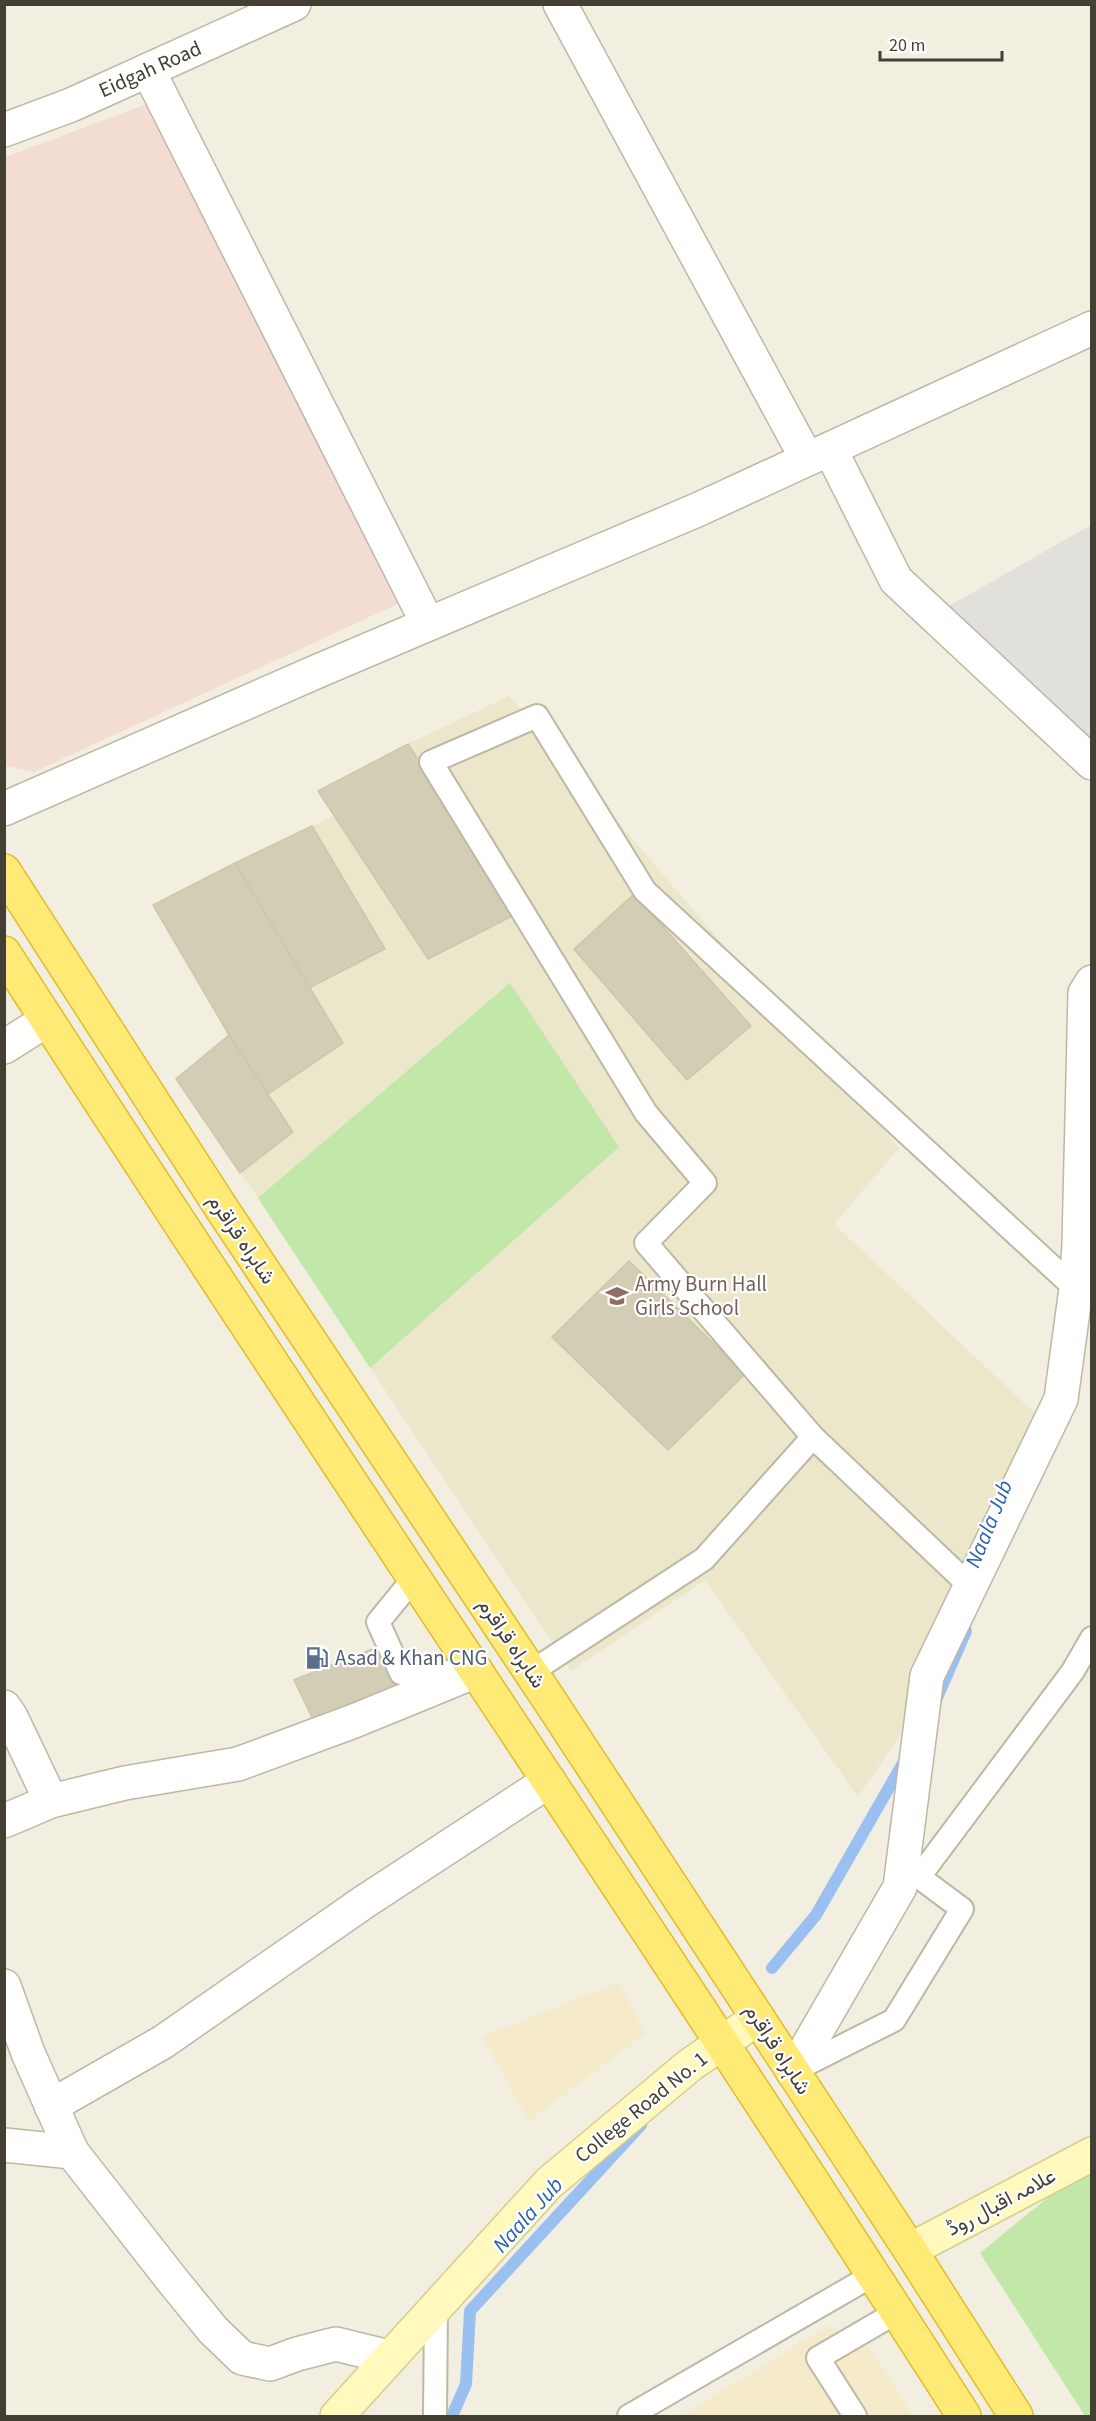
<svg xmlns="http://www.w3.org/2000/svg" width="1096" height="2421" font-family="'Source Sans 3',Vazirmatn,sans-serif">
	<rect width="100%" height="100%" fill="#f2efe1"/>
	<g fill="#f5eaca">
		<path d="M620,1982L645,2034L529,2121L482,2037Z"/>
		<path d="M829,2325L869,2347L913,2416H681Z"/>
	</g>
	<path fill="#ece7ca" d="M509,696L899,1148L834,1224L1039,1417L921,1704L858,1797L705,1580L571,1671L258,1198L176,1079L229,1035L153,905L235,863L333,816L318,791L408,744Z"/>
	<path fill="#f3ddd3" d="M160,99L428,590L34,772L5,766V157Z"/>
	<g fill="#c1e8a8">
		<path d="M510,983L619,1147L370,1368L258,1198Z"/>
		<path d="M1091,2162V2416H1085L980,2253Z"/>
	</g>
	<path fill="#e1e0da" d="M1091,525V773L935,614Z"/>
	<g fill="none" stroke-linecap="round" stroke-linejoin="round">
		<g stroke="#9ac0f2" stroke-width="12">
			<path d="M936,1700L966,1631"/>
			<path d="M772,1968L816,1915L906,1758"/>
			<path d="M452,2416L466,2384L470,2311L641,2125"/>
		</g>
	</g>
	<g fill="#d3cdb6" stroke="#cec6aa" stroke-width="1.5">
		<path d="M408,744L520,912L428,959L318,791Z"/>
		<path d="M312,826L385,949L309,988L235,863Z"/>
		<path d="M235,863L343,1043L268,1094L229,1035L153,905Z"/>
		<path d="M634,894L751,1026L687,1080L574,949Z"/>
		<path d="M229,1035L293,1132L240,1173L176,1079Z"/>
		<path d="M629,1261L745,1374L668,1450L552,1337Z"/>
		<path d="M380,1646L401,1696L318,1730L294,1680Z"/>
	</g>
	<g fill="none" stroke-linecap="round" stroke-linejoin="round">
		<g stroke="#bdb8a4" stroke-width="26">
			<g id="service">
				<path d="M414,1578L378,1622L401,1673L459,1672"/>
				<path d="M971,1587L813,1437L646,1243L705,1183L646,1113L431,762L537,716L645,891L1076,1289"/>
				<path d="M531,1672L704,1559L813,1437"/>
				<path d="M795,2070L894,2020L962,1909L919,1877L1073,1671L1092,1638"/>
				<path d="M435,2416L436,2307"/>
				<path d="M629,2416L873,2275"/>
				<path d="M855,2416L818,2358L897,2312"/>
			</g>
		</g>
		<g stroke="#bdb8a4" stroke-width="36">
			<g id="minor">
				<path d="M560,4L807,459"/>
				<path d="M148,70L428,624"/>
				<path d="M4,130L71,105L294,4"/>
				<path d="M830,449L896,580L1092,763"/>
				<path d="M4,809L318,671L697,510L1092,328"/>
				<path d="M4,1047L47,1020"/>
				<path d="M4,1707L11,1717L51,1801"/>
				<path d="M4,1821L51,1801L125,1783L238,1764L354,1721L476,1671"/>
				<path d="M4,1986L28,2053L72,2152"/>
				<path d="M793,2072L900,1887L927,1676L1061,1399L1076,1289L1079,1244L1085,993L1092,982"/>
				<path d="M51,2106L163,2042L364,1902L549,1781"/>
				<path d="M4,2145L72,2152L173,2281L213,2330L242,2358L270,2364L297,2354L336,2344L389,2357"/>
			</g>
		</g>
		<g stroke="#d3cd8f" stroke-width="36">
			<g id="secondary">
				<path d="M910,2250L1092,2154"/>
				<path d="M337,2416L549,2183L690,2065L758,2018"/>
			</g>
		</g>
		<g stroke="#e3bb2a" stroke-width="36">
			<g id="trunk">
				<path d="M4,871L222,1209L550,1701L910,2250L1016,2416"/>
				<path d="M4,953C320,1444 650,1925 964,2416"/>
			</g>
		</g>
		<use href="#service" stroke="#fff" stroke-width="22"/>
		<use href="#minor" stroke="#fff" stroke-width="33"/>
		<use href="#secondary" stroke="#fff9be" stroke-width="33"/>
		<use href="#trunk" stroke="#ffea76" stroke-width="33"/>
	</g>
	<defs>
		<g id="school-bare" transform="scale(1.8)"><path d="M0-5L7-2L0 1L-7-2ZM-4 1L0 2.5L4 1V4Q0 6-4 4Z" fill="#8d6e63" stroke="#fff" stroke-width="2.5" paint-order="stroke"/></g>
		<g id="fuel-bare" transform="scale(1.8)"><path d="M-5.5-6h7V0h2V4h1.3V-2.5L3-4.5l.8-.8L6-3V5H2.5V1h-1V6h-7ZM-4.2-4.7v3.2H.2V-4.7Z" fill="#5c6f8a" stroke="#fff" stroke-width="2.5" paint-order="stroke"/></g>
	</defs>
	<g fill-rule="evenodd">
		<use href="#school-bare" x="617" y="1296"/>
		<use href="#fuel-bare" x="317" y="1658"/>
	</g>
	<g text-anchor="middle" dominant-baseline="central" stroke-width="4.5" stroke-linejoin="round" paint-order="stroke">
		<g font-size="21" fill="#433f32" stroke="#fff">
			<text transform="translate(150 69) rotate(-24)">Eidgah Road</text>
			<text transform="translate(242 1239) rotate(56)">شاہراہ قراقرم</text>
			<text transform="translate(512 1643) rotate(56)">شاہراہ قراقرم</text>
			<text transform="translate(778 2049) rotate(57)">شاہراہ قراقرم</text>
			<text transform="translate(641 2107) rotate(-39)">College Road No. 1</text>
			<text transform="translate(1001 2202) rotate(-28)">علامہ اقبال روڈ</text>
		</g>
		<g font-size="21" fill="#785e54" stroke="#fff" text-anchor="start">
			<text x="635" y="1284">Army Burn Hall<tspan x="635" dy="24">Girls School</tspan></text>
		</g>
		<g font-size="21" fill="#4e5e75" stroke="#fff" text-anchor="start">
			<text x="335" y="1658">Asad &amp; Khan CNG</text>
		</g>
		<g font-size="22" font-style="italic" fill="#2962b1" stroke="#fff">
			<text transform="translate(989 1524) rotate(-68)">Naala Jub</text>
			<text transform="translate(528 2215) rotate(-48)">Naala Jub</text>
		</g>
	</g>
	<rect width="1096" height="2421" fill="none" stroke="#433f32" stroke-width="12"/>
	<path d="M880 51v9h122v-9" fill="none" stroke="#433f32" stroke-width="3"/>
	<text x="889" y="51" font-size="18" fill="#433f32" stroke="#ffffff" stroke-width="4.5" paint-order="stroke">20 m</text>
</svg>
